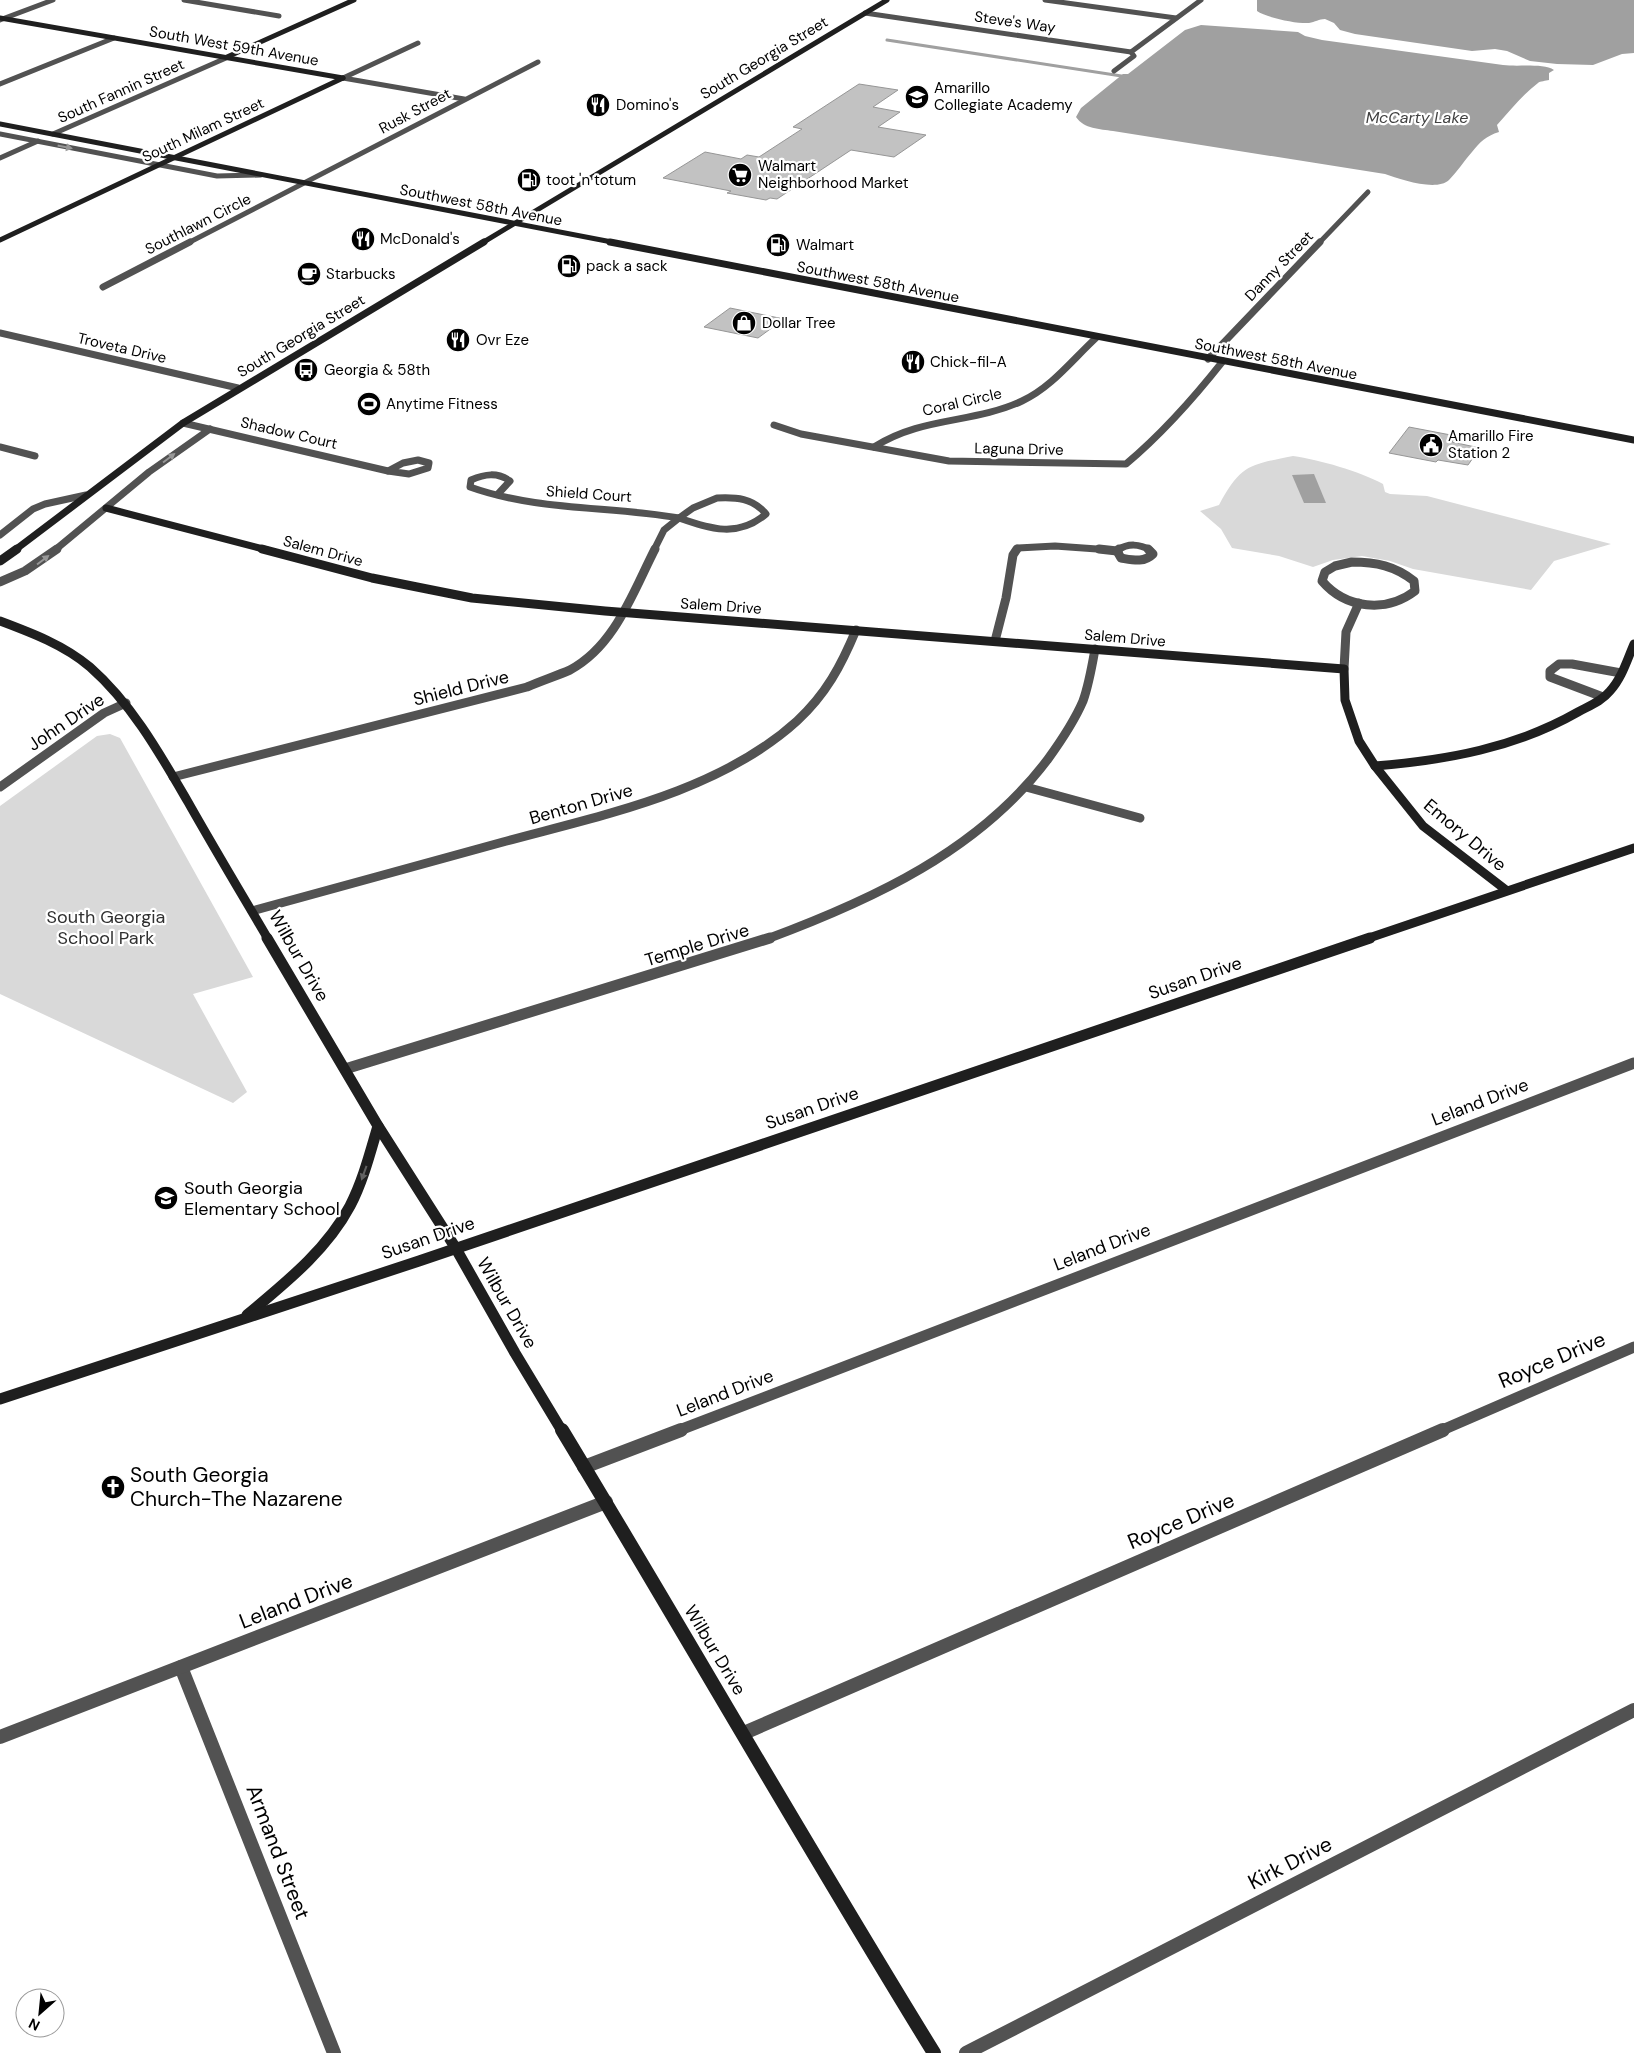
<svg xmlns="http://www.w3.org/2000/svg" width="1634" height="2053" font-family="'DM Sans',sans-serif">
	<rect width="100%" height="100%" fill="#fff"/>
	<g fill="#d9d9d9">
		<path d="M1293,456C1320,460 1359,471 1383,484L1385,492L1390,494L1427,496L1611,544L1554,561L1531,590L1413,569L1390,561L1362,556L1333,560L1313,567L1279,556L1232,548L1221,529L1200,511L1219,505C1241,464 1250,465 1293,456Z"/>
		<path d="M110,734L120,738L253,977L193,994L247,1092L233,1103L0,994V806L97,736Z"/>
	</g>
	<g fill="#a0a0a0">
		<path d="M1257,0H1634V53L1622,54L1593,65L1557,64L1530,61L1507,51L1495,49L1472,51L1355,34L1340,30L1334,23L1325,19C1319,19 1315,22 1309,23C1298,24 1267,18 1257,11Z"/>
		<path d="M1201,25L1298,32L1305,36L1322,40L1503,65C1518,67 1543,63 1554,70L1549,73V80C1546,81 1540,81 1538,83C1522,95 1510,111 1497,125L1499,132C1486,136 1480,142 1472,152C1464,161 1457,172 1449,180C1436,192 1400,179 1385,174L1113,131C1100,129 1084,129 1076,117L1081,108L1123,74H1128L1185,30Z"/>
		<path d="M1314,474L1326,503H1304L1292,475Z"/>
	</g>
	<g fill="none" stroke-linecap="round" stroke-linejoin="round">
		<path stroke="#a0a0a0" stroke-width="3" d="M887,40L1128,77"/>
	</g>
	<g fill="#c2c2c2" stroke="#969696">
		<path d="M859,84L898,90L873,107L900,112L878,127L926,135L894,157L851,150L777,199L770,198L766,200L727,193L731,191L663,178L705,152L741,159L747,155L759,157L802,129L793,127Z"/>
		<path d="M730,308L784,319L758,338L704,327Z"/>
		<path d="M1409,427L1456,436L1452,442L1480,448L1468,465L1438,460L1436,462L1389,453Z"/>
	</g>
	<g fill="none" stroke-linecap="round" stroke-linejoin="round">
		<g stroke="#525252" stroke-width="5">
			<path d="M184,0L279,16"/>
			<path d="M1045,0L1176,18"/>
			<path d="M865,13L1131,52"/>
			<path d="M0,20L53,0"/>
			<path d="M1114,71L1134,56L1131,52L1201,0"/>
			<path d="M343,78L464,99"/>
			<path d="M343,78L418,43"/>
			<path d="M0,84L114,38"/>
			<path d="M0,134L217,176L261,175"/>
			<path d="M53,134L226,58"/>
			<path d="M0,158L38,141"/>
			<path d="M188,243L538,62"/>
			<path d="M1319,243L1368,192"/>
		</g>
		<g stroke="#525252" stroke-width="7">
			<path d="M103,287L190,242"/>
			<path d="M0,333L238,388"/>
			<path d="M1208,359L1320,242"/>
			<path d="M183,423L388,471"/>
			<path d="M774,425L801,434L949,461L1126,464C1163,433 1193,399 1223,361"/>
			<path d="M0,447L35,456"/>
			<path d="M874,447C923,416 973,424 1022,401C1052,387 1073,359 1097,337"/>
			<path d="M418,460L429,463L428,468L409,474L388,471L403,463Z"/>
			<path d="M497,495L510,481C497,472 485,474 471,480L470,487C537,511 609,506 679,518"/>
			<path d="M717,498C736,497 753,498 766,514C738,538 711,529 679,518L693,508Z"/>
			<path d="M0,535L33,509L45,504L86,495"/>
			<path d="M55,550L149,472L210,429"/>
			<path d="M654,550L664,530L679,518"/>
			<path d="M1016,550L1018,548L1055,546L1111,550"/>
			<path d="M1118,550C1128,543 1140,544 1150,550"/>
		</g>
		<g stroke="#525252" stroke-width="9">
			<path d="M1099,549L1117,551"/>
			<path d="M1117,551L1121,558C1133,560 1144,563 1153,554L1148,549"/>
			<path d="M1117,551L1119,549"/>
			<path d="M1352,562C1376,562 1395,566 1414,581L1415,591C1386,613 1346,609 1322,581L1325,572L1335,566Z"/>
			<path d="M0,582L25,571L57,549"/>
			<path d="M995,641L1006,598L1013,555L1017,549"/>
			<path d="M1344,669L1346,632L1359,603"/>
			<path d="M1603,697L1550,677V671L1559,664H1572L1621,673"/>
			<path d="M173,777L527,687C541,681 556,676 570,670C615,646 633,592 655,549"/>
			<path d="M0,787L104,713L126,703"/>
			<path d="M1026,787L1140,818"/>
			<path d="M252,911C336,888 419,865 503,842C602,815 719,792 797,721C826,694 841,666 856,630"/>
			<path d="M767,939C872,900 979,851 1048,759C1061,741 1074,722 1083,701C1089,684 1092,666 1095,649"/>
		</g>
		<g stroke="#525252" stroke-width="11">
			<path d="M345,1069L770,938"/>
			<path d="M677,1431L1634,1063"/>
			<path d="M1440,1431L1634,1347"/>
		</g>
		<g stroke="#525252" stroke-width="14">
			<path d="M584,1467L681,1430"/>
			<path d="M181,1667L334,2053"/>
			<path d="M744,1733L1443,1430"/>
			<path d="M0,1737L606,1502"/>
			<path d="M966,2053L1634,1710"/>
		</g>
		<g stroke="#1f1f1f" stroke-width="5">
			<path d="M0,18L343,78"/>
			<path d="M227,57L354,0"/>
			<path d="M0,124L617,243"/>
			<path d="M0,240L343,78"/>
			<path d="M482,243L887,0"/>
		</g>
		<g stroke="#1f1f1f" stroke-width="7">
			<path d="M610,242L1634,440"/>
			<path d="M106,508L267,550"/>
			<path d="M15,550L183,423L484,242"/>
		</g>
		<g stroke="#1f1f1f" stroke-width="9">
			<path d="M262,549L372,578L472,598L605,611L1344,669L1345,700L1359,741L1375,766L1423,826L1506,890"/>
			<path d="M0,561L17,549"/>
			<path d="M0,621C32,633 64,645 90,667C132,704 160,754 188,802C214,848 241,893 268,939"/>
			<path d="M1375,766C1447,760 1515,748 1578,712C1589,706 1602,701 1610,691C1622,678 1627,660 1634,644"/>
			<path d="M1366,939L1634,848"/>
		</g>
		<g stroke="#1f1f1f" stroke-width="11">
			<path d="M267,938L378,1126L455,1247L515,1353L562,1431"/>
			<path d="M247,1315C285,1283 326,1251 350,1206C363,1181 370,1153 378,1126"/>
			<path d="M0,1399L419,1261L1370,938"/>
		</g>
		<path stroke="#1f1f1f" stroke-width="14" d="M562,1430C687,1637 807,1847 934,2053"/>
	</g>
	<defs><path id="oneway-solid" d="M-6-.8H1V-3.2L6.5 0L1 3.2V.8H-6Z" transform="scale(1.25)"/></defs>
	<g fill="#979797">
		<use href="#oneway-solid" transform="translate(65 147) rotate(11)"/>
		<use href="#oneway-solid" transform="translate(169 458) rotate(-37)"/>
		<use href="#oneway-solid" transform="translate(43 560) rotate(-37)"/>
	</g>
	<use fill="#626262" href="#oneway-solid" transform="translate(364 1173) rotate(110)"/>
	<defs>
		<g id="school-disc" transform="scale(1.25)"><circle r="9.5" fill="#000" stroke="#fff"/><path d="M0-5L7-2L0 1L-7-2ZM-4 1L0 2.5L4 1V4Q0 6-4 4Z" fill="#fff"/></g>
		<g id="restaurant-disc" transform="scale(1.25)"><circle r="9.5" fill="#000" stroke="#fff"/><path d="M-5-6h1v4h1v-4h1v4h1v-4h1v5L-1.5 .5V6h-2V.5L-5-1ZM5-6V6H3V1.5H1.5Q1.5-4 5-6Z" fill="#fff"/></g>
		<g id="supermarket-disc" transform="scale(1.25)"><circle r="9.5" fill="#000" stroke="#fff"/><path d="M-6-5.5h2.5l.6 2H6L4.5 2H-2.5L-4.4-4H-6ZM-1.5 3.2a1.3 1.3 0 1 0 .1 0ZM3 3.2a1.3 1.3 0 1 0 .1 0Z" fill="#fff"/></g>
		<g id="fuel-disc" transform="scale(1.25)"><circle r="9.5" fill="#000" stroke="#fff"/><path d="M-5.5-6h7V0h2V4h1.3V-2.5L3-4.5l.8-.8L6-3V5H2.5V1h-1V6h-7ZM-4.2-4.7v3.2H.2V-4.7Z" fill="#fff"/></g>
		<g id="cafe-disc" transform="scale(1.25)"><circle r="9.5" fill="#000" stroke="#fff"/><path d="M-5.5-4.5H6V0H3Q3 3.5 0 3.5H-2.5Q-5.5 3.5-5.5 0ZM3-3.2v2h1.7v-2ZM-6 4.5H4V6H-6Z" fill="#fff"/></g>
		<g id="shop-disc" transform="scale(1.25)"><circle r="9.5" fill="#000" stroke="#fff"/><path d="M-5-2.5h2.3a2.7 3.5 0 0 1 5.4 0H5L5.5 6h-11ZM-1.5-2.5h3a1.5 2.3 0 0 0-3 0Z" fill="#fff"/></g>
		<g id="bus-disc" transform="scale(1.25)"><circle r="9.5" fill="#000" stroke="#fff"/><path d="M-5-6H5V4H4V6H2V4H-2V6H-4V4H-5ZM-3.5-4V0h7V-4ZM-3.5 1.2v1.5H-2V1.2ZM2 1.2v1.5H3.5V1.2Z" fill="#fff"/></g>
		<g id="stadium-disc" transform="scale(1.25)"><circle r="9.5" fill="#000" stroke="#fff"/><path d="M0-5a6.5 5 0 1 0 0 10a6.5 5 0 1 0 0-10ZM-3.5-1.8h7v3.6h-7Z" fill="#fff"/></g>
		<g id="civic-disc" transform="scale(1.25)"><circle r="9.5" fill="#000" stroke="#fff"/><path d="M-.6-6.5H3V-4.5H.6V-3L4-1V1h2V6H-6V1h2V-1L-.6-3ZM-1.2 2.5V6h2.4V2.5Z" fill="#fff"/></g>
		<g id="church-disc" transform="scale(1.25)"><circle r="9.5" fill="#000" stroke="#fff"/><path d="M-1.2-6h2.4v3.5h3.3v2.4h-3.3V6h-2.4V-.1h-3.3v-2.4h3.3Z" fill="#fff"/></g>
	</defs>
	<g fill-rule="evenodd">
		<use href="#school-disc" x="917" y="97"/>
		<use href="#restaurant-disc" x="598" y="105"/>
		<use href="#supermarket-disc" x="740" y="175"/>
		<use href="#fuel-disc" x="529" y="180"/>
		<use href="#restaurant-disc" x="363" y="239"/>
		<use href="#fuel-disc" x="778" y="245"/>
		<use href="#fuel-disc" x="569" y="266"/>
		<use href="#cafe-disc" x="309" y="274"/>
		<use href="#shop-disc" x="744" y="323"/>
		<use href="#restaurant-disc" x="458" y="340"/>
		<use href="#restaurant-disc" x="913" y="362"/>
		<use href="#bus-disc" x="306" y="370"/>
		<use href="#stadium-disc" x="369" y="404"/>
		<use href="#civic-disc" x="1431" y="445"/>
		<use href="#school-disc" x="166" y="1198"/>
		<use href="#church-disc" x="113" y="1487"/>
	</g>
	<g text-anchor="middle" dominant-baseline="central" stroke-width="4.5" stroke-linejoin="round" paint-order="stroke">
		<g font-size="15" fill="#000" stroke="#fff">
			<text transform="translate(1015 22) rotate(8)">Steve's Way</text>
			<text transform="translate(234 46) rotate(10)">South West 59th Avenue</text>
			<text transform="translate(764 58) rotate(-31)">South Georgia Street</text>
			<text transform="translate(121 91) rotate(-24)">South Fannin Street</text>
			<text transform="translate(415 111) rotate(-28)">Rusk Street</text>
			<text transform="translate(203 130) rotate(-25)">South Milam Street</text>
			<text transform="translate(481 205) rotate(11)">Southwest 58th Avenue</text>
			<text transform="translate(198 224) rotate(-27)">Southlawn Circle</text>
			<text transform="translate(1279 266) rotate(-46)">Danny Street</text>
			<text transform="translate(878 282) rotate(11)">Southwest 58th Avenue</text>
			<text transform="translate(301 336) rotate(-31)">South Georgia Street</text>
			<text transform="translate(122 348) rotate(13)">Troveta Drive</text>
			<text transform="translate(1276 359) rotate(11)">Southwest 58th Avenue</text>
			<text transform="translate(962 402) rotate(-13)">Coral Circle</text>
			<text transform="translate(289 433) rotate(13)">Shadow Court</text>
			<text transform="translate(1019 449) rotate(1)">Laguna Drive</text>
			<text transform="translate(589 494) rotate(4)">Shield Court</text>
			<text transform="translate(323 551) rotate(15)">Salem Drive</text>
			<text transform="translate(721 606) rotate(4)">Salem Drive</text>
			<text transform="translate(1125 638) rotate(5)">Salem Drive</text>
		</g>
		<g font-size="15" fill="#000" stroke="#fff" text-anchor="start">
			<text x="934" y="88">Amarillo<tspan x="934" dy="17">Collegiate Academy</tspan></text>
			<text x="616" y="105">Domino's</text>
			<text x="758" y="166">Walmart<tspan x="758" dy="17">Neighborhood Market</tspan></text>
			<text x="546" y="180">toot 'n totum</text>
			<text x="380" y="239">McDonald's</text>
			<text x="796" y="245">Walmart</text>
			<text x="586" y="266">pack a sack</text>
			<text x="326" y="274">Starbucks</text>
			<text x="762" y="323">Dollar Tree</text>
			<text x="476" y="340">Ovr Eze</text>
			<text x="930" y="362">Chick-fil-A</text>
			<text x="324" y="370">Georgia &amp; 58th</text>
			<text x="386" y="404">Anytime Fitness</text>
			<text x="1448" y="436">Amarillo Fire<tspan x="1448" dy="17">Station 2</tspan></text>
		</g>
		<g font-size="16" font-style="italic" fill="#414141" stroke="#fff">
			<text x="1417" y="117">McCarty Lake</text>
		</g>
		<g font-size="18" fill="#000" stroke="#fff">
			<text transform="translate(461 688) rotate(-14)">Shield Drive</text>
			<text transform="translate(66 722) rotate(-34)">John Drive</text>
			<text transform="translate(581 804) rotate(-16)">Benton Drive</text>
			<text transform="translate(1465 835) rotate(40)">Emory Drive</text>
			<text transform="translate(697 945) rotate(-17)">Temple Drive</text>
			<text transform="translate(299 956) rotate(60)">Wilbur Drive</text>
			<text transform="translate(1195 978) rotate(-19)">Susan Drive</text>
			<text transform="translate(1480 1102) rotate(-21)">Leland Drive</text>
			<text transform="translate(812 1108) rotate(-19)">Susan Drive</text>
			<text transform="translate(428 1238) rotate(-19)">Susan Drive</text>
			<text transform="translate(1102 1247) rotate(-21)">Leland Drive</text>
			<text transform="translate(507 1303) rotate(60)">Wilbur Drive</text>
			<text transform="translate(725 1393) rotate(-21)">Leland Drive</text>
			<text transform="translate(715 1650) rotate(59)">Wilbur Drive</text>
		</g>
		<g font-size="18" fill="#303030" stroke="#fff">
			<text x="106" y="917">South Georgia<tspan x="106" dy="21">School Park</tspan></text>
		</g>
		<g font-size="18" fill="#000" stroke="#fff" text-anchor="start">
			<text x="184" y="1188">South Georgia<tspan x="184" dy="21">Elementary School</tspan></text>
		</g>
		<g font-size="21" fill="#000" stroke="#fff">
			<text transform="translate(1552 1360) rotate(-23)">Royce Drive</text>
			<text transform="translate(1181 1521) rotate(-23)">Royce Drive</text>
			<text transform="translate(296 1601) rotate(-21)">Leland Drive</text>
			<text transform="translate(278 1852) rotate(69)">Armand Street</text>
			<text transform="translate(1290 1863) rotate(-27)">Kirk Drive</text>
		</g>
		<g font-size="21" fill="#000" stroke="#fff" text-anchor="start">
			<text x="130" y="1475">South Georgia<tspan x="130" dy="24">Church-The Nazarene</tspan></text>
		</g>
	</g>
	<g transform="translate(40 2013) rotate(207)"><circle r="24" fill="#ffffff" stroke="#999999"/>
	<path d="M0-4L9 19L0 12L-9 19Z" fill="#000000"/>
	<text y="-8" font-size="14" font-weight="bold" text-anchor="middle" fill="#000000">N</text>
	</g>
</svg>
